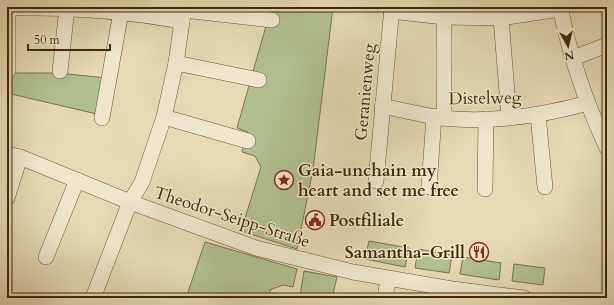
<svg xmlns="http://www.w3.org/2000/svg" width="614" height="305" font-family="Cardo,serif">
	<rect width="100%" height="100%" fill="#e5dab4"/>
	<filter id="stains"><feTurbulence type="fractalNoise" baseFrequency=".005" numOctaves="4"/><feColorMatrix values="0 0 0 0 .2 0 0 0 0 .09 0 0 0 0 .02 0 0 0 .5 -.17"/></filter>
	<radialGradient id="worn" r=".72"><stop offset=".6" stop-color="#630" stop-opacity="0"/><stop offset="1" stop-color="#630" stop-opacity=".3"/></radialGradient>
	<g fill="#b1c08f" stroke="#78744a">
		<path d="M268,7H333L313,170L297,249L241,231L261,167L255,156L242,152L248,132L237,128L268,19Z"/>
		<path d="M7,73H58L107,78L101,115L7,93Z"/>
		<path d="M369,241L409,248L405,267L365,259Z"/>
		<path d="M205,242L297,269L293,287L283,285L270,290L269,298H186Z"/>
		<path d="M418,249L452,255L449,273L415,268Z"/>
		<path d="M463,257L501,263L499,280L460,274Z"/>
		<path d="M514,264L545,268L543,285L512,281Z"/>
		<path d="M304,271L337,277L332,298H311L300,296Z"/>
	</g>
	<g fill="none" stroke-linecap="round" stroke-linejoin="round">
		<g stroke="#695431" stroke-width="16">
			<g id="minor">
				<path d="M560,7C570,56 586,103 607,148"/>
				<path d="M7,8C66,7 124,11 182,21"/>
				<path d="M184,10L272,20"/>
				<path d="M391,11L444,17L501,18L560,9"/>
				<path d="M501,18L509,117"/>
				<path d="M573,58L607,45"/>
				<path d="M176,63L259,80"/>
				<path d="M8,70V8"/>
				<path d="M60,71L67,8"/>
				<path d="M382,106C402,110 422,115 442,118C491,123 541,116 588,103"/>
				<path d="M538,115L545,187"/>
				<path d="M164,117L248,141"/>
				<path d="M102,118L121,12"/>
				<path d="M444,118V17"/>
				<path d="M7,154L20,157L130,202L256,248L353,272L452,289L524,298"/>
				<path d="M376,181L392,7"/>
				<path d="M429,187L434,116"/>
				<path d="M485,189L486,119"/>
				<path d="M7,198L20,157"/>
				<path d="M46,257L77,180"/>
				<path d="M93,298L130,202L142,182L164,117L176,63L184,7"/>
				<path d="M385,298L388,279"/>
			</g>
		</g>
		<use href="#minor" stroke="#eee7ce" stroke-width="15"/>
	</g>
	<defs>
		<g id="sight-ring" transform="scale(1)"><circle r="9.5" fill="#eee7ce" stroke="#8f2418" stroke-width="1.5"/><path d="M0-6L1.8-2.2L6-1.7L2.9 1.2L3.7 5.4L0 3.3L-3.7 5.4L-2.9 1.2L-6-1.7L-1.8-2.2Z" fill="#8f2418"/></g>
		<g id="civic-ring" transform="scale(1)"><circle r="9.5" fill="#eee7ce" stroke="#8f2418" stroke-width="1.5"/><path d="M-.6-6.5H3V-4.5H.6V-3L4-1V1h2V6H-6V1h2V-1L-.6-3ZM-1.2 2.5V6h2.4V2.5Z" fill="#8f2418"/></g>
		<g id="restaurant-ring" transform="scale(1)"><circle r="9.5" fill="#eee7ce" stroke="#8f2418" stroke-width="1.5"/><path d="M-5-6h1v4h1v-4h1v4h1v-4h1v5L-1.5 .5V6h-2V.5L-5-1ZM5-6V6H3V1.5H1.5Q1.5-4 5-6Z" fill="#8f2418"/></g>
	</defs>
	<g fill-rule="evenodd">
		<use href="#sight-ring" x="284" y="180"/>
		<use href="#civic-ring" x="315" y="220"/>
		<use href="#restaurant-ring" x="479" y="252"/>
	</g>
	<g text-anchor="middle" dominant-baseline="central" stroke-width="3" stroke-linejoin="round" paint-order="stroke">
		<g font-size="17" fill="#402805" stroke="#eee7ce">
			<text transform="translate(365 92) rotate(-85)">Geranienweg</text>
			<text transform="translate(485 98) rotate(-1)">Distelweg</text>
			<text transform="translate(232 217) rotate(18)">Theodor-Seipp-Straße</text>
		</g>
		<g font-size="17" font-weight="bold" fill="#402805" stroke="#eee7ce" text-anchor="start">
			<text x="298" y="170">Gaia-unchain my<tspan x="298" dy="20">heart and set me free</tspan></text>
			<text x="329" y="220">Postfiliale</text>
			<text x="465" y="252" text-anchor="end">Samantha-Grill</text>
		</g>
	</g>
	<rect width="614" height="305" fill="none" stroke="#e5dab4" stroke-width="24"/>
	<rect x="8" y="8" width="598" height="289" fill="none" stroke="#402805" stroke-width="2"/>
	<rect x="12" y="12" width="590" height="281" fill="none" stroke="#402805"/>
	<g transform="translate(568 46) rotate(172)" stroke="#eee7ce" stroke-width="3" paint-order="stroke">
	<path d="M0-3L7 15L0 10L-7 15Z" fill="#402805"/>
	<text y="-6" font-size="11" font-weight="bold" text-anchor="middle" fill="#402805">N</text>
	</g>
	<path d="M28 44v6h82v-6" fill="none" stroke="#402805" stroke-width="2"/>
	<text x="34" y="44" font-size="12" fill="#402805" stroke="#eee7ce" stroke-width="3" paint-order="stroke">50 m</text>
	<rect width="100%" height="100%" filter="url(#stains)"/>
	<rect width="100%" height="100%" fill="url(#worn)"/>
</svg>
